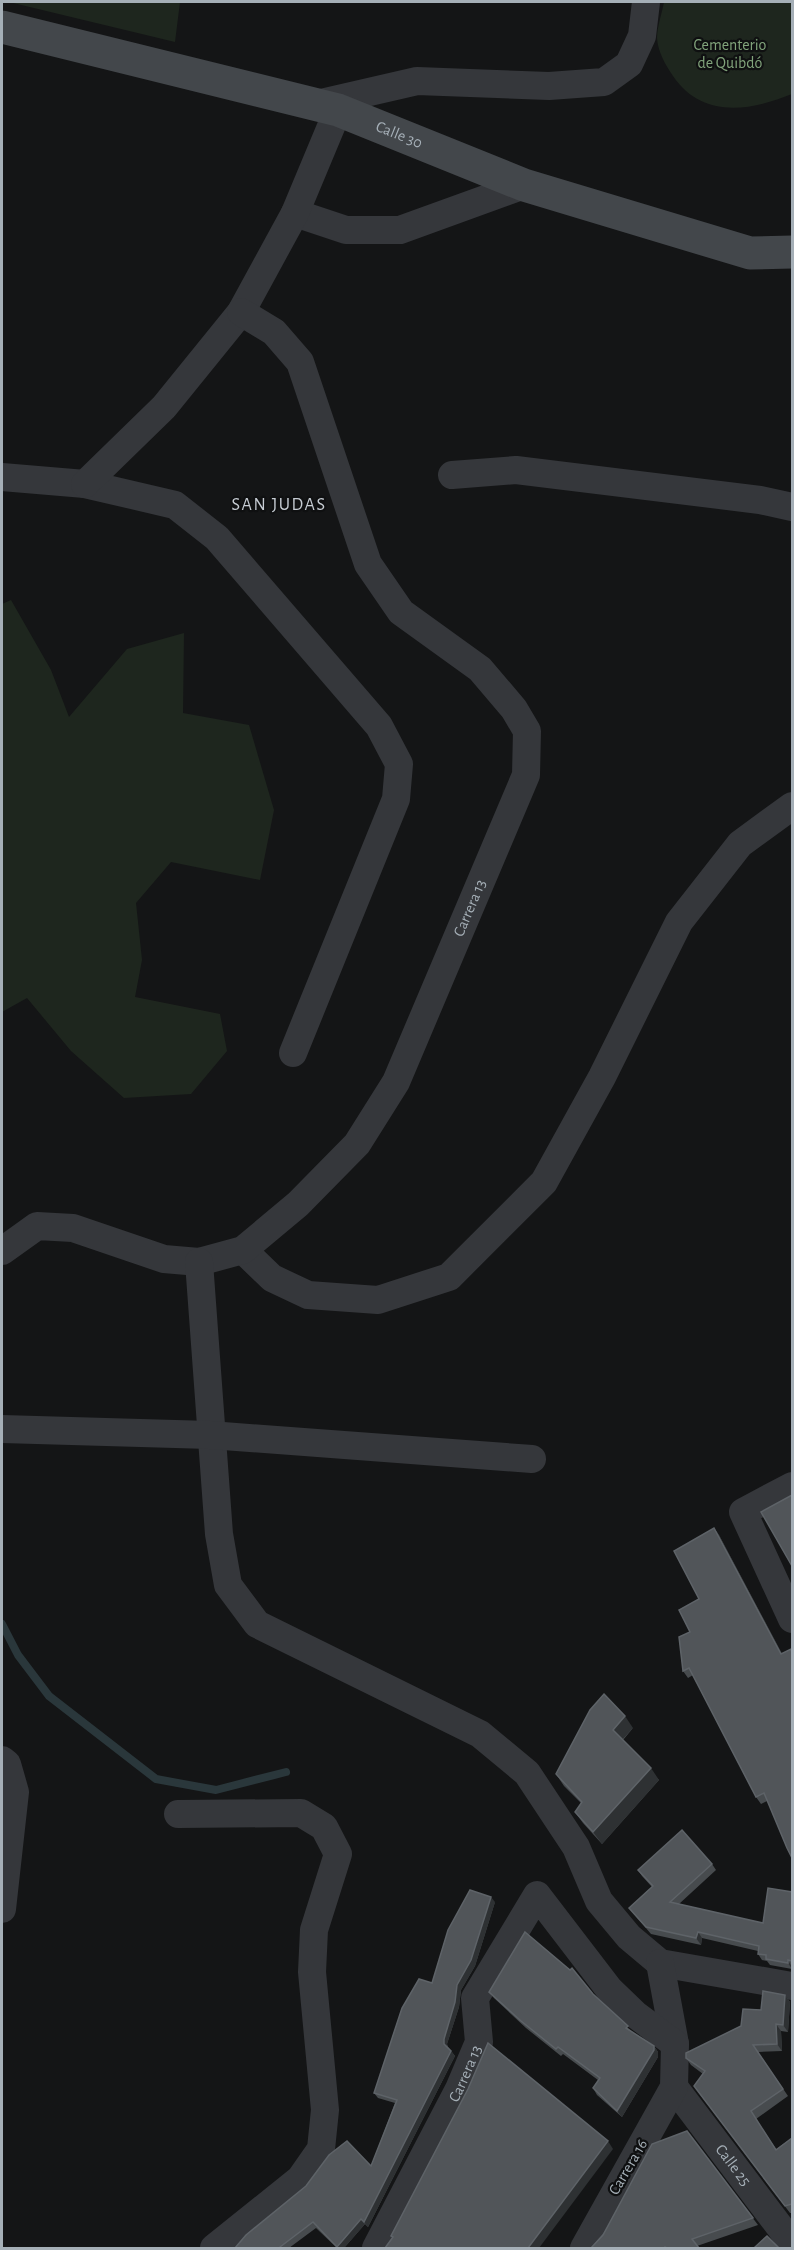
<svg xmlns="http://www.w3.org/2000/svg" width="794" height="2250" font-family="'Alegreya Sans',sans-serif">
	<rect width="100%" height="100%" fill="#141516"/>
	<g fill="#1e261e">
		<path d="M9,2H180L175,42Z"/>
		<path d="M664,2H792V94C750,111 702,119 673,76C665,64 658,52 657,38C657,27 662,13 664,2Z"/>
		<path d="M11,600L51,670L69,717L127,649L184,633L183,713L249,725L274,810L260,880L171,862L136,903L142,960L135,997L220,1014L227,1051L191,1094L124,1098L71,1051L27,998L2,1012V604Z"/>
	</g>
	<g fill="none" stroke-linecap="round" stroke-linejoin="round">
		<path stroke="#2a373b" stroke-width="8" d="M2,1624L18,1655L49,1696L156,1779L216,1790L286,1772"/>
		<g stroke="#35373b" stroke-width="28">
			<path d="M317,104L417,81L549,86L604,82L629,64L642,36L646,2"/>
			<path d="M295,213L346,230H400L524,185"/>
			<path d="M452,475L516,470L760,500L792,507"/>
			<path d="M2,477L85,484L175,505L217,538L379,726L399,764L396,799L293,1053"/>
			<path d="M85,484L164,407L241,312L295,213L338,110"/>
			<path d="M243,1250L272,1278L308,1295L378,1300L449,1277L544,1182L602,1077L679,922L740,844L792,806"/>
			<path id="s1" d="M2,1251L37,1226L73,1228L164,1259L199,1262L243,1250L298,1204L357,1144L396,1082L526,775L527,731L514,709L480,669L401,612L368,564L300,362L274,332L241,312"/>
			<path d="M199,1262L219,1534L228,1585L257,1624L480,1734L527,1773L576,1847L599,1901L629,1937L660,1963L792,1986"/>
			<path d="M2,1429L210,1435L532,1459"/>
			<path d="M792,1486L743,1512L792,1619"/>
			<path d="M2,1760L7,1764L15,1792L2,1909"/>
			<path d="M178,1814L301,1813L324,1827L338,1854L314,1930L312,1972L325,2110L321,2149L300,2179L214,2248"/>
			<path d="M660,1963L675,2044"/>
			<path id="s2" d="M674,2087L792,2243"/>
			<path id="s3" d="M376,2248L459,2089L479,2042L475,1998L537,1895L609,1989L636,2015L675,2044L674,2087L584,2248"/>
		</g>
		<path stroke="#43474b" stroke-width="33" id="s4" d="M2,27L338,110L524,185L750,253L792,252"/>
	</g>
	<g fill="#474b4e">
		<path d="M714,1528L719,1535L782,1654L767,1801L761,1804L756,1797L693,1675L688,1678L683,1671L690,1632L699,1599Z"/>
		<path d="M633,1728L623,1740L659,1780L602,1844L583,1823L575,1812L581,1803L564,1786L556,1774Z"/>
		<path d="M712,1864L716,1870L679,1904L763,1923L792,1892V1969L770,1965L767,1961L762,1960L758,1954V1951L702,1938L701,1945L651,1934L629,1908L652,1887L642,1876L638,1870Z"/>
		<path d="M495,1902L475,1966L461,1990L459,2007L447,2044L448,2047L455,2056L368,2227L365,2224L344,2248H337L316,2228L289,2248H235L371,2166L395,2103L378,2098L374,2093L432,1983Z"/>
		<path d="M489,1992L593,1994L632,2032L654,2046L658,2052V2057L622,2117L597,2095L593,2088L598,2080L563,2054L561,2056L526,2028L494,1998Z"/>
		<path d="M785,1995L790,2002L788,2032L781,2031L782,2051L758,2052L788,2096L756,2119L776,2149L792,2138V2216V2213H790L699,2093L703,2074L691,2065L686,2058L741,2026L761,2010Z"/>
		<path d="M687,2131L758,2225L697,2246L591,2248Z"/>
	</g>
	<g fill="#2e3133">
		<path d="M714,1528L719,1535L786,1661L781,1654Z"/>
		<path d="M625,1716L633,1728L621,1741L613,1730Z"/>
		<path d="M651,1768L659,1780L602,1844L593,1832Z"/>
		<path d="M491,1897L495,1902L475,1966L461,1990L459,2007L447,2044L448,2049L444,2044V2039L457,1985Z"/>
		<path d="M698,1932L702,1938L701,1945L696,1938Z"/>
		<path d="M788,1960L792,1967V1969L788,1963Z"/>
		<path d="M785,1995L790,2002L788,2032L783,2025Z"/>
		<path d="M776,2024L781,2031L782,2051L777,2044Z"/>
		<path d="M654,2046L658,2052V2057L622,2117L617,2111Z"/>
		<path d="M451,2051L455,2056L368,2227L364,2222Z"/>
		<path d="M608,2141L613,2149L539,2248H528Z"/>
		<path d="M361,2219L365,2224L344,2248H338L337,2247Z"/>
	</g>
	<g fill="#515559" stroke="#5e6368" stroke-width="1.5">
		<path d="M792,1495V1566L761,1512Z"/>
		<path d="M714,1528L781,1654L791,1649L792,1653V1858L787,1848L764,1793L756,1797L689,1668L683,1671L679,1637L690,1632L679,1610L699,1599L674,1551Z"/>
		<path d="M604,1694L625,1716L613,1730L651,1768L593,1832L575,1812L582,1802L556,1774L590,1710Z"/>
		<path d="M682,1830L712,1864L670,1902L763,1923L768,1888L792,1892V1961L788,1960V1963L766,1959V1955L758,1954L759,1946L698,1932L696,1938L646,1927L629,1908L653,1886L638,1870Z"/>
		<path d="M470,1890L491,1897L471,1960L457,1985L455,2002L444,2039V2044L451,2051L364,2222L361,2219L337,2247L313,2222L280,2247L282,2248H235L246,2235L306,2186L329,2155L347,2141L371,2166L397,2100L374,2093L402,2008L419,1979L432,1983L448,1930Z"/>
		<path d="M525,1932L570,1970L572,1968L593,1994L628,2026L626,2028L654,2046V2050L617,2111L593,2088L600,2078L558,2047L556,2049L521,2021L489,1992Z"/>
		<path d="M763,1991L785,1995L783,2025L776,2024L777,2044L753,2045L783,2089L751,2111L776,2150L792,2138V2204L785,2206L694,2086L705,2071L686,2058V2053L741,2026L743,2009L761,2010Z"/>
		<path d="M488,2043L608,2141L528,2248H385L393,2237L391,2236L468,2089Z"/>
		<path d="M687,2131L753,2218L692,2239L699,2248H667L665,2247L664,2248H591L603,2235L652,2144Z"/>
		<path d="M767,2236L779,2248H754Z"/>
	</g>
	<g text-anchor="middle" dominant-baseline="central" stroke-width="4.5" stroke-linejoin="round" paint-order="stroke">
		<g font-size="16" fill="#81a37b" stroke="#0f1011">
			<text x="730" y="45">Cementerio<tspan x="730" dy="18">de Quibdó</tspan></text>
		</g>
		<g font-size="16" fill="#a5afb7" stroke="#0f1011">
			<text stroke="none"><textPath href="#s4" startOffset="412">Calle 30</textPath></text>
			<text stroke="none"><textPath href="#s1" startOffset="674">Carrera 13</textPath></text>
			<text stroke="none"><textPath href="#s3" startOffset="196">Carrera 13</textPath></text>
			<text stroke="none"><textPath href="#s2" startOffset="98">Calle 25</textPath></text>
			<text transform="translate(628 2167) rotate(-60)">Carrera 16</text>
		</g>
		<g font-size="18" letter-spacing="1.5" fill="#c6ccd3" stroke="#0f1011">
			<text x="279" y="505">SAN JUDAS</text>
		</g>
	</g>
	<rect width="794" height="2250" fill="none" stroke="#a5afb7" stroke-width="6"/>
</svg>
